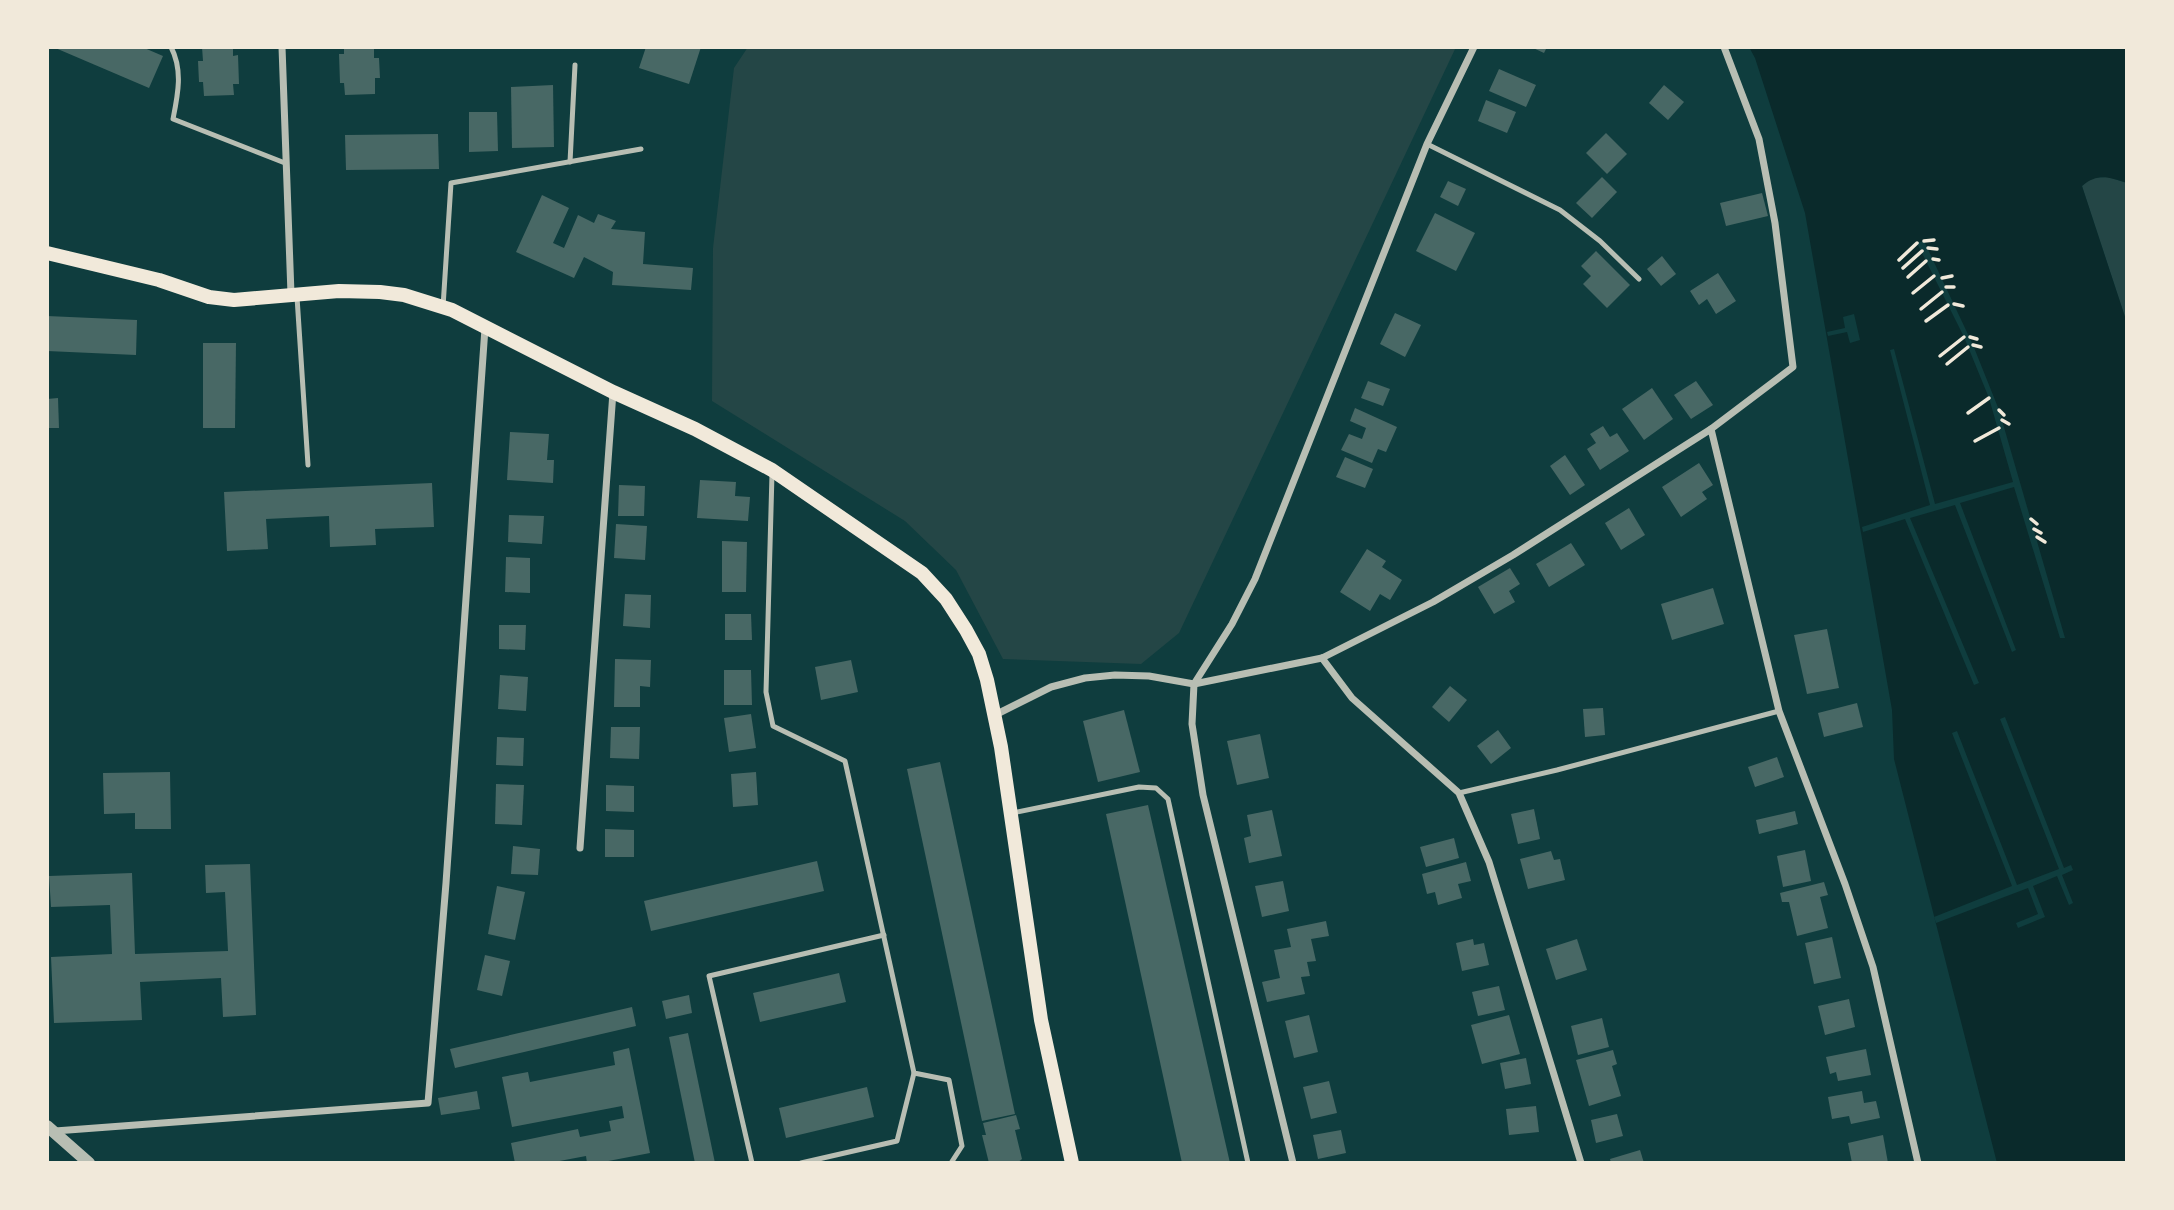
<svg xmlns="http://www.w3.org/2000/svg" width="2174" height="1210" font-family="'PT Sans',sans-serif">
	<rect width="100%" height="100%" fill="#0f3d3e"/>
	<g fill="#244646">
		<path d="M748,47H1456L1179,633L1141,664L1003,659L956,570L905,521L712,401L713,248L734,68Z"/>
		<path d="M2108,177L2127,183V323L2082,186L2091,178Z"/>
	</g>
	<path fill="#0a2a2b" d="M1749,47H2127V183C2108,177 2098,173 2082,186L2127,323V1163H1997L1894,759L1892,710L1805,213L1755,58Z"/>
	<g fill="#0f3d3e">
		<path d="M1924,241L1973,345L1999,410L2065,638H2060L2014,487L1960,503L2016,650L2012,652L1955,505L1910,518L1979,683L1974,685L1905,519L1863,532L1862,527L1930,505L1890,350L1894,349L1935,504L2013,482L1989,398L1964,337L1917,243Z"/>
		<path d="M1854,314L1860,340L1850,343L1847,332L1828,336L1827,332L1845,328L1843,317Z"/>
		<path d="M2005,717L2064,868L2071,865L2073,870L2062,875L2073,903L2069,905L2057,876L2033,886L2045,917L2018,928L2016,923L2038,914L2028,888L1936,923L1934,917L2012,886L1952,733L1957,731L2017,885L2059,869L2000,719Z"/>
	</g>
	<g fill="#486865">
		<path d="M53,47H142L163,56L149,88Z"/>
		<path d="M202,47H233V56L238,55L239,84H233L234,95L204,96L203,82H199L198,61H203Z"/>
		<path d="M344,47H374V58H379L380,78H375V94L345,95L344,83H340L339,54H344Z"/>
		<path d="M646,47H701L689,84L639,68Z"/>
		<path d="M1531,47H1547L1544,53Z"/>
		<path d="M1499,69L1536,85L1526,107L1489,91Z"/>
		<path d="M553,85L554,147L512,148L511,87Z"/>
		<path d="M1664,85L1684,102L1668,120L1649,103Z"/>
		<path d="M1486,100L1516,112L1507,133L1478,121Z"/>
		<path d="M469,112H497L498,151L469,152Z"/>
		<path d="M1606,133L1627,154L1607,174L1586,153Z"/>
		<path d="M438,134L439,169L346,170L345,135Z"/>
		<path d="M1602,177L1617,192L1592,218L1576,203Z"/>
		<path d="M1448,181L1466,189L1458,206L1440,197Z"/>
		<path d="M1762,193L1768,216L1726,226L1720,203Z"/>
		<path d="M542,195L569,208L553,243L564,248L578,215L594,223L598,214L616,221L611,229L645,232L643,264L693,268L691,290L612,285L613,272L584,257L574,278L516,252Z"/>
		<path d="M1435,213L1475,233L1456,271L1416,251Z"/>
		<path d="M1596,251L1630,285L1607,308L1583,284L1591,276L1581,266Z"/>
		<path d="M1662,256L1676,274L1661,286L1647,269Z"/>
		<path d="M1718,273L1736,301L1716,314L1707,299L1699,305L1690,291Z"/>
		<path d="M1395,313L1421,325L1405,357L1380,344Z"/>
		<path d="M47,316L137,320L136,355L47,351Z"/>
		<path d="M203,343H236L235,428H203Z"/>
		<path d="M1368,381L1390,389L1383,406L1361,398Z"/>
		<path d="M1696,381L1713,405L1691,419L1674,395Z"/>
		<path d="M1652,388L1673,419L1644,440L1622,409Z"/>
		<path d="M58,398L59,428H47V399Z"/>
		<path d="M1355,408L1397,427L1386,452L1378,449L1372,463L1341,450L1349,434L1362,439L1366,428L1350,421Z"/>
		<path d="M1603,426L1610,437L1617,433L1629,451L1600,470L1587,449L1596,443L1590,434Z"/>
		<path d="M510,432L549,434L547,460H554L553,483L507,480Z"/>
		<path d="M1565,455L1585,485L1570,495L1550,466Z"/>
		<path d="M1345,457L1373,469L1365,488L1336,477Z"/>
		<path d="M1699,463L1713,485L1702,492L1707,499L1681,517L1662,487Z"/>
		<path d="M700,480L736,482L735,496L750,497L748,521L697,518Z"/>
		<path d="M432,483L434,527L375,529L376,545L330,547L329,516L266,519L268,549L227,551L224,492Z"/>
		<path d="M619,485L645,486L644,516H618Z"/>
		<path d="M1629,508L1645,535L1621,550L1605,523Z"/>
		<path d="M509,515L544,516L542,544L508,542Z"/>
		<path d="M616,524L647,526L645,560L614,558Z"/>
		<path d="M722,541L747,542L746,592H722Z"/>
		<path d="M1571,543L1585,565L1549,587L1536,564Z"/>
		<path d="M1367,549L1386,561L1382,567L1402,580L1390,600L1380,594L1370,611L1340,592Z"/>
		<path d="M506,557L530,558V593L505,592Z"/>
		<path d="M1510,568L1520,584L1509,591L1515,602L1494,614L1478,587Z"/>
		<path d="M1713,588L1724,624L1672,640L1661,604Z"/>
		<path d="M625,594L651,595L650,628L623,626Z"/>
		<path d="M725,614H751L752,640H725Z"/>
		<path d="M499,625H526L525,650L499,649Z"/>
		<path d="M1827,629L1839,688L1807,694L1794,635Z"/>
		<path d="M615,659L651,660L650,687L640,686V707H614Z"/>
		<path d="M851,660L858,692L821,700L815,667Z"/>
		<path d="M724,670H751L752,705H724Z"/>
		<path d="M500,675L528,677L526,711L498,709Z"/>
		<path d="M1450,686L1467,700L1449,722L1432,707Z"/>
		<path d="M1857,703L1863,727L1824,737L1818,713Z"/>
		<path d="M1603,708L1605,735L1585,737L1583,709Z"/>
		<path d="M1124,710L1140,772L1098,782L1083,721Z"/>
		<path d="M751,714L756,748L729,752L724,718Z"/>
		<path d="M611,727H640L639,759L610,758Z"/>
		<path d="M1498,730L1511,748L1491,764L1477,746Z"/>
		<path d="M1260,734L1269,778L1237,785L1227,741Z"/>
		<path d="M497,737L524,738L523,766L496,765Z"/>
		<path d="M1777,757L1784,777L1755,787L1748,767Z"/>
		<path d="M940,762L1015,1114L982,1121L907,769Z"/>
		<path d="M170,772L171,829H135V813L104,814L103,773Z"/>
		<path d="M756,772L758,805L733,807L731,774Z"/>
		<path d="M496,784L524,785L522,825L495,824Z"/>
		<path d="M606,785L634,786V812L606,811Z"/>
		<path d="M1148,805L1230,1163H1182L1106,814Z"/>
		<path d="M1534,809L1540,839L1518,844L1511,814Z"/>
		<path d="M1272,810L1282,856L1249,863L1244,838L1251,836L1247,815Z"/>
		<path d="M1795,811L1798,824L1759,834L1756,820Z"/>
		<path d="M605,829L634,830V857H605Z"/>
		<path d="M1454,838L1459,858L1426,867L1420,847Z"/>
		<path d="M513,846L540,849L538,875L511,874Z"/>
		<path d="M1805,850L1811,881L1783,887L1777,856Z"/>
		<path d="M1551,851L1554,860L1560,859L1565,880L1528,889L1520,859Z"/>
		<path d="M817,861L824,891L651,931L644,901Z"/>
		<path d="M1466,862L1471,881L1458,884L1462,898L1438,905L1435,892L1427,894L1422,874Z"/>
		<path d="M250,864L256,1015L223,1017L221,978L140,982L142,1020L54,1023L51,957L112,954L110,905L51,907L49,876L132,873L135,954L228,951L225,892L206,893L205,865Z"/>
		<path d="M1283,881L1289,911L1262,917L1255,886Z"/>
		<path d="M1824,882L1828,895L1820,897L1828,928L1797,936L1789,902H1782L1780,893Z"/>
		<path d="M497,886L525,892L515,940L488,934Z"/>
		<path d="M1326,921L1329,936L1311,939L1316,961L1307,962L1310,976L1301,977L1305,994L1267,1002L1262,982L1280,978L1274,950L1291,947L1287,929Z"/>
		<path d="M1832,937L1841,978L1814,984L1805,943Z"/>
		<path d="M1473,939L1474,945L1484,943L1489,965L1462,971L1456,943Z"/>
		<path d="M1577,939L1587,970L1556,980L1546,949Z"/>
		<path d="M485,955L510,961L502,996L477,990Z"/>
		<path d="M839,973L846,1002L760,1022L753,993Z"/>
		<path d="M1499,986L1505,1010L1478,1016L1472,992Z"/>
		<path d="M689,995L692,1013L666,1019L662,1001Z"/>
		<path d="M1849,999L1855,1027L1825,1035L1818,1006Z"/>
		<path d="M632,1007L636,1026L455,1068L450,1049Z"/>
		<path d="M1309,1015L1318,1052L1294,1058L1285,1021Z"/>
		<path d="M1509,1015L1520,1054L1482,1064L1471,1025Z"/>
		<path d="M1602,1018L1609,1047L1578,1055L1571,1026Z"/>
		<path d="M688,1033L715,1163H695L669,1037Z"/>
		<path d="M629,1048L650,1153L598,1163H587L586,1156L549,1163H515L511,1143L578,1129L580,1137L611,1131L609,1121L624,1118L622,1106L512,1127L502,1077L528,1072L530,1082L615,1065L613,1052Z"/>
		<path d="M1866,1049L1871,1075L1838,1081L1836,1072L1830,1074L1826,1057Z"/>
		<path d="M1613,1050L1617,1064L1612,1066L1621,1096L1589,1106L1576,1060Z"/>
		<path d="M1526,1058L1531,1084L1505,1089L1500,1063Z"/>
		<path d="M1329,1081L1337,1113L1311,1119L1303,1087Z"/>
		<path d="M867,1087L874,1117L786,1138L779,1108Z"/>
		<path d="M477,1091L480,1109L441,1115L438,1098Z"/>
		<path d="M1862,1091L1864,1103L1876,1101L1880,1118L1851,1124L1849,1116L1832,1119L1828,1097Z"/>
		<path d="M1536,1106L1539,1132L1509,1135L1506,1109Z"/>
		<path d="M1617,1114L1623,1136L1596,1143L1591,1120Z"/>
		<path d="M1016,1115L1020,1129L1015,1130L1022,1159L1017,1163H989L982,1135H986L983,1123Z"/>
		<path d="M1341,1130L1346,1153L1318,1159L1313,1135Z"/>
		<path d="M1883,1135L1888,1163H1852L1848,1143Z"/>
		<path d="M1640,1150L1644,1163H1611L1610,1159Z"/>
	</g>
	<g fill="none" stroke-linecap="round" stroke-linejoin="round">
		<g stroke="#f1e9da" stroke-width="3.5">
			<path d="M1924,241L1934,240"/>
			<path d="M1928,248L1937,249"/>
			<path d="M1933,259L1939,260"/>
			<path d="M1899,260L1917,243"/>
			<path d="M1903,268L1922,251"/>
			<path d="M1908,277L1926,261"/>
			<path d="M1942,278L1952,276"/>
			<path d="M1946,287H1954"/>
			<path d="M1913,293L1934,276"/>
			<path d="M1954,304L1963,306"/>
			<path d="M1921,309L1942,292"/>
			<path d="M1926,321L1948,305"/>
			<path d="M1970,337L1977,339"/>
			<path d="M1973,345L1981,347"/>
			<path d="M1940,356L1964,337"/>
			<path d="M1947,364L1968,347"/>
			<path d="M1999,410L2004,415"/>
			<path d="M1968,413L1989,398"/>
			<path d="M2002,420L2009,424"/>
			<path d="M1975,441L1999,428"/>
			<path d="M2031,519L2037,524"/>
			<path d="M2034,529L2041,533"/>
			<path d="M2037,537L2045,542"/>
		</g>
		<g stroke="#b8beb3" stroke-width="5">
			<path d="M171,47C183,70 178,94 173,119L285,163"/>
			<path d="M1427,144L1560,210L1600,241L1639,279"/>
			<path d="M570,162L575,65"/>
			<path d="M297,297L308,465"/>
			<path d="M443,307L451,183L641,149"/>
			<path d="M772,474L766,692L773,726L845,761L914,1073L949,1080L962,1146L951,1163"/>
			<path d="M1459,793L1557,770L1779,711"/>
			<path d="M1012,813L1139,787L1156,788L1168,799L1248,1163"/>
			<path d="M752,1163L709,976L884,935"/>
			<path d="M801,1163L897,1141L914,1073"/>
		</g>
		<g stroke="#b8beb3" stroke-width="7">
			<path d="M282,47L291,294"/>
			<path d="M1711,429L1793,367L1775,223L1759,139L1724,47"/>
			<path d="M1322,658L1352,698L1459,793L1489,862L1581,1163"/>
			<path d="M995,715L1051,687L1085,678L1115,675L1149,676L1194,684L1322,658L1433,602L1513,555L1711,429L1779,711L1845,884L1873,967L1918,1163"/>
			<path d="M580,848L613,392"/>
			<path d="M55,1131L428,1103L446,883L485,328"/>
			<path d="M1293,1163L1203,795L1192,724L1194,684L1232,624L1255,579L1427,144L1474,47"/>
		</g>
		<path stroke="#b8beb3" stroke-width="12" d="M47,1126L89,1163"/>
		<path stroke="#f1e9da" stroke-width="14" d="M47,253L159,280L209,297L234,300L339,291L380,292L404,295L452,310L613,392L695,429L772,470L922,573L946,599L966,630L979,654L987,680L1001,747L1041,1020L1072,1163"/>
	</g>
	<rect width="2174" height="1210" fill="none" stroke="#f1e9da" stroke-width="98"/>
</svg>
